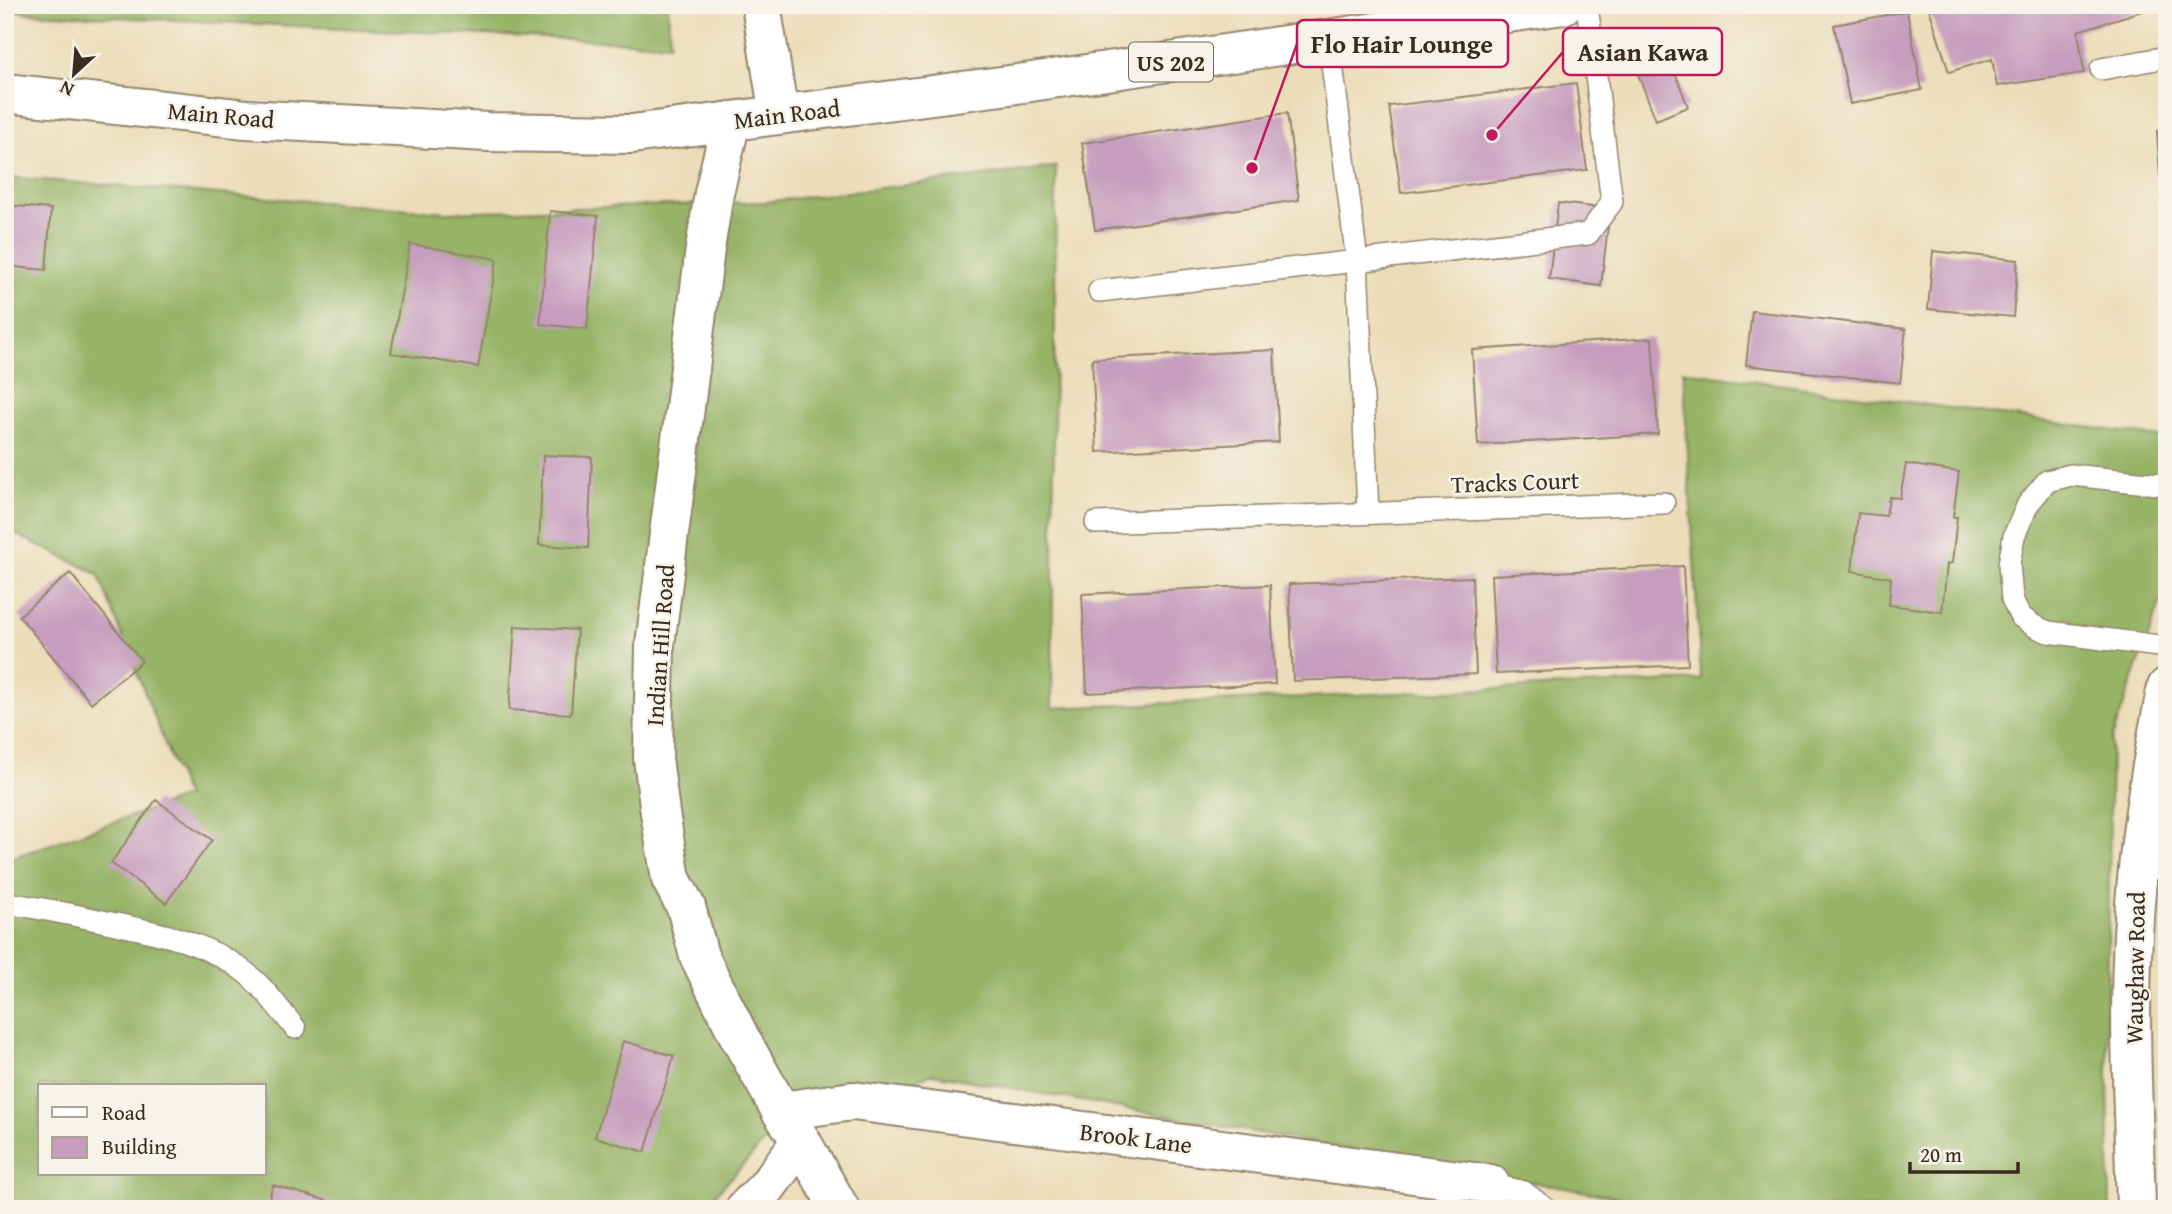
<svg xmlns="http://www.w3.org/2000/svg" width="2172" height="1214" font-family="'Gentium Book Plus',serif">
	<rect width="100%" height="100%" fill="#f7f3e8"/>
	<filter id="ink" filterUnits="userSpaceOnUse"><feTurbulence type="fractalNoise" baseFrequency=".0143" numOctaves="2"/><feDisplacementMap in="SourceGraphic" scale="14" xChannelSelector="R" yChannelSelector="G"/><feConvolveMatrix kernelMatrix="1 2 1 2 8 2 1 2 1" color-interpolation-filters="sRGB"/></filter>
	<filter id="wash" filterUnits="userSpaceOnUse"><feTurbulence type="fractalNoise" baseFrequency=".00686" numOctaves="4" result="noise"/><feDisplacementMap in="SourceGraphic" scale="28" xChannelSelector="R" yChannelSelector="G"/><feGaussianBlur stdDeviation="1.57" result="paint"/><feColorMatrix in="noise" values="0 0 0 0 0 0 0 0 0 0 0 0 0 0 0 0 0 1.4 0 .05"/><feComposite in="paint" operator="in"/></filter>
	<g filter="url(#wash)">
		<rect width="100%" height="100%" fill="#ecddba"/>
		<g fill="#96b366" stroke="#686e42" stroke-width="2" fill-rule="evenodd">
			<path d="M5,5H668L670,44L29,13L5,9Z"/>
			<path d="M1056,167L1052,708L1701,680L1683,371L2167,438V584L2111,741L2107,1012L2110,1209H1681L933,1074L782,1123L702,1209H5V860L186,797L98,574L5,529V177L447,212L765,202ZM40,1086H264V1174H40Z"/>
		</g>
		<g id="blocks">
			<g fill="#c69dbe">
				<path d="M1928,5H2157L2158,6L2078,31L2084,73L1997,86L1992,59L1949,72Z"/>
				<path d="M1907,11L1922,90L1850,104L1834,25Z"/>
				<path d="M1669,56L1688,107L1656,120L1636,69Z"/>
				<path d="M1576,83L1587,170L1401,193L1389,106Z"/>
				<path d="M1287,113L1299,200L1095,230L1082,143Z"/>
				<path d="M2157,131H2167V174L2160,175Z"/>
				<path d="M1558,203L1610,209L1601,286L1549,279Z"/>
				<path d="M5,205L51,209L46,270L5,266Z"/>
				<path d="M550,211L598,216L587,329L540,324Z"/>
				<path d="M410,244L497,259L478,367L391,353Z"/>
				<path d="M1933,251L2018,260L2013,317L1928,309Z"/>
				<path d="M1752,311L1906,329L1900,383L1746,365Z"/>
				<path d="M1652,338L1658,434L1478,445L1472,350Z"/>
				<path d="M1274,350L1279,442L1097,452L1092,359Z"/>
				<path d="M543,455L592,457L588,548L539,545Z"/>
				<path d="M1906,464L1959,472L1953,517H1957L1952,563L1947,564L1942,612L1889,605L1891,578L1852,571L1858,513L1886,516L1889,497L1900,498Z"/>
				<path d="M1683,566L1688,665L1496,674L1491,575Z"/>
				<path d="M70,573L142,661L91,703L19,616Z"/>
				<path d="M1472,577L1476,674L1293,681L1289,584Z"/>
				<path d="M1270,585L1275,684L1087,693L1082,594Z"/>
				<path d="M515,626L577,630L571,714L509,710Z"/>
				<path d="M156,800L212,840L166,903L111,863Z"/>
				<path d="M623,1041L674,1056L645,1152L595,1137Z"/>
				<path d="M273,1185L352,1208L351,1209H266Z"/>
			</g>
		</g>
	</g>
	<g filter="url(#ink)">
		<use href="#blocks" fill-opacity="0" stroke="#94846c" stroke-width="2"/>
		<g fill="none" stroke-linecap="round" stroke-linejoin="round">
			<g stroke="#94846c" stroke-width="24">
				<g id="service">
					<path d="M1329,40L1357,261L1368,513"/>
					<path d="M2101,69L2167,57"/>
					<path d="M1099,291L1588,234L1612,202L1587,5"/>
					<path d="M2167,485L2071,475L2047,481L2028,504L2014,536L2009,564L2012,599L2020,616L2034,626L2048,632L2167,647"/>
					<path d="M1096,523L1664,503"/>
					<path d="M5,903C41,908 75,915 111,923C159,933 204,941 245,972C265,988 279,1009 295,1028"/>
					<path d="M1490,1184L1524,1192L1546,1209"/>
				</g>
			</g>
			<g stroke="#94846c" stroke-width="42">
				<g id="minor">
					<path d="M731,121L714,193L705,249L655,645L653,758L660,813L671,879L686,907L699,956L740,1038L781,1111L801,1141L766,1188L745,1209"/>
					<path d="M781,1111L853,1101L1490,1184"/>
					<path d="M801,1141L840,1209"/>
					<path d="M2136,1209C2134,1125 2129,1041 2132,958C2135,867 2148,776 2167,687"/>
				</g>
			</g>
			<g stroke="#94846c" stroke-width="42">
				<g id="primary">
					<path d="M761,5L779,115"/>
					<path d="M5,93L246,119L488,132L632,134L1024,83L1563,5"/>
				</g>
			</g>
			<use href="#service" stroke="#fff" stroke-width="21"/>
			<use href="#minor" stroke="#fff" stroke-width="38"/>
			<use href="#primary" stroke="#fff" stroke-width="38"/>
		</g>
	</g>
	<g text-anchor="middle" dominant-baseline="central" stroke-width="5" stroke-linejoin="round" paint-order="stroke">
		<rect fill="#f7f3e8" stroke="#73665b" stroke-width="2" x="1129" y="42.5" width="84" height="39" rx="5"/>
		<g font-size="23" font-weight="bold" fill="#3b2a1e">
			<text x="1171" y="62">US 202</text>
		</g>
		<g font-size="24" fill="#3b2a1e" stroke="#f7f3e8">
			<text transform="translate(787 114) rotate(-7)">Main Road</text>
			<text transform="translate(221 115) rotate(5)">Main Road</text>
			<text transform="translate(1515 482) rotate(-2)">Tracks Court</text>
			<text transform="translate(660 645) rotate(-86)">Indian Hill Road</text>
			<text transform="translate(2135 968) rotate(-89)">Waughaw Road</text>
			<text transform="translate(1136 1138) rotate(7)">Brook Lane</text>
		</g>
	</g>
	<path fill="none" stroke="#c2185b" stroke-width="2.5" d="M1252 168L1297 44M1492 135L1563 52"/>
	<g fill="#c2185b" stroke="#f7f3e8" stroke-width="2.5">
		<circle cx="1252" cy="168" r="7"/>
		<circle cx="1492" cy="135" r="7"/>
	</g>
	<g fill="#f7f3e8" stroke="#c2185b" stroke-width="2.5">
		<rect x="1297" y="20" width="211" height="47" rx="7"/>
		<rect x="1563" y="28" width="159" height="47" rx="7"/>
	</g>
	<g font-size="26" text-anchor="middle" font-weight="bold" fill="#3b2a1e">
		<text x="1402" y="53">Flo Hair Lounge</text>
		<text x="1643" y="61">Asian Kawa</text>
	</g>
	<rect width="2172" height="1214" fill="none" stroke="#f7f3e8" stroke-width="28"/>
	<rect x="38" y="1084" width="228" height="91" fill="#f7f3e8" stroke="#aca397" stroke-width="2"/>
	<rect x="52" y="1107" width="35" height="10" fill="#ffffff" stroke="#aca397" stroke-width="2"/>
	<text x="102" y="1120" font-size="21" fill="#3b2a1e">Road</text>
	<rect x="52" y="1137" width="35" height="21" fill="#c69dbe" stroke="#aca397" stroke-width="2"/>
	<text x="102" y="1154" font-size="21" fill="#3b2a1e">Building</text>
	<g transform="translate(74 74) rotate(206)" stroke="#f7f3e8" stroke-width="5" paint-order="stroke">
	<path d="M0-5L12 26L0 18L-12 26Z" fill="#3b2a1e"/>
	<text y="-10" font-size="19" font-weight="bold" text-anchor="middle" fill="#3b2a1e">N</text>
	</g>
	<path d="M1910 1162v10h108v-10" fill="none" stroke="#3b2a1e" stroke-width="3.5"/>
	<text x="1920" y="1162" font-size="21" fill="#3b2a1e" stroke="#f7f3e8" stroke-width="5" paint-order="stroke">20 m</text>
</svg>
